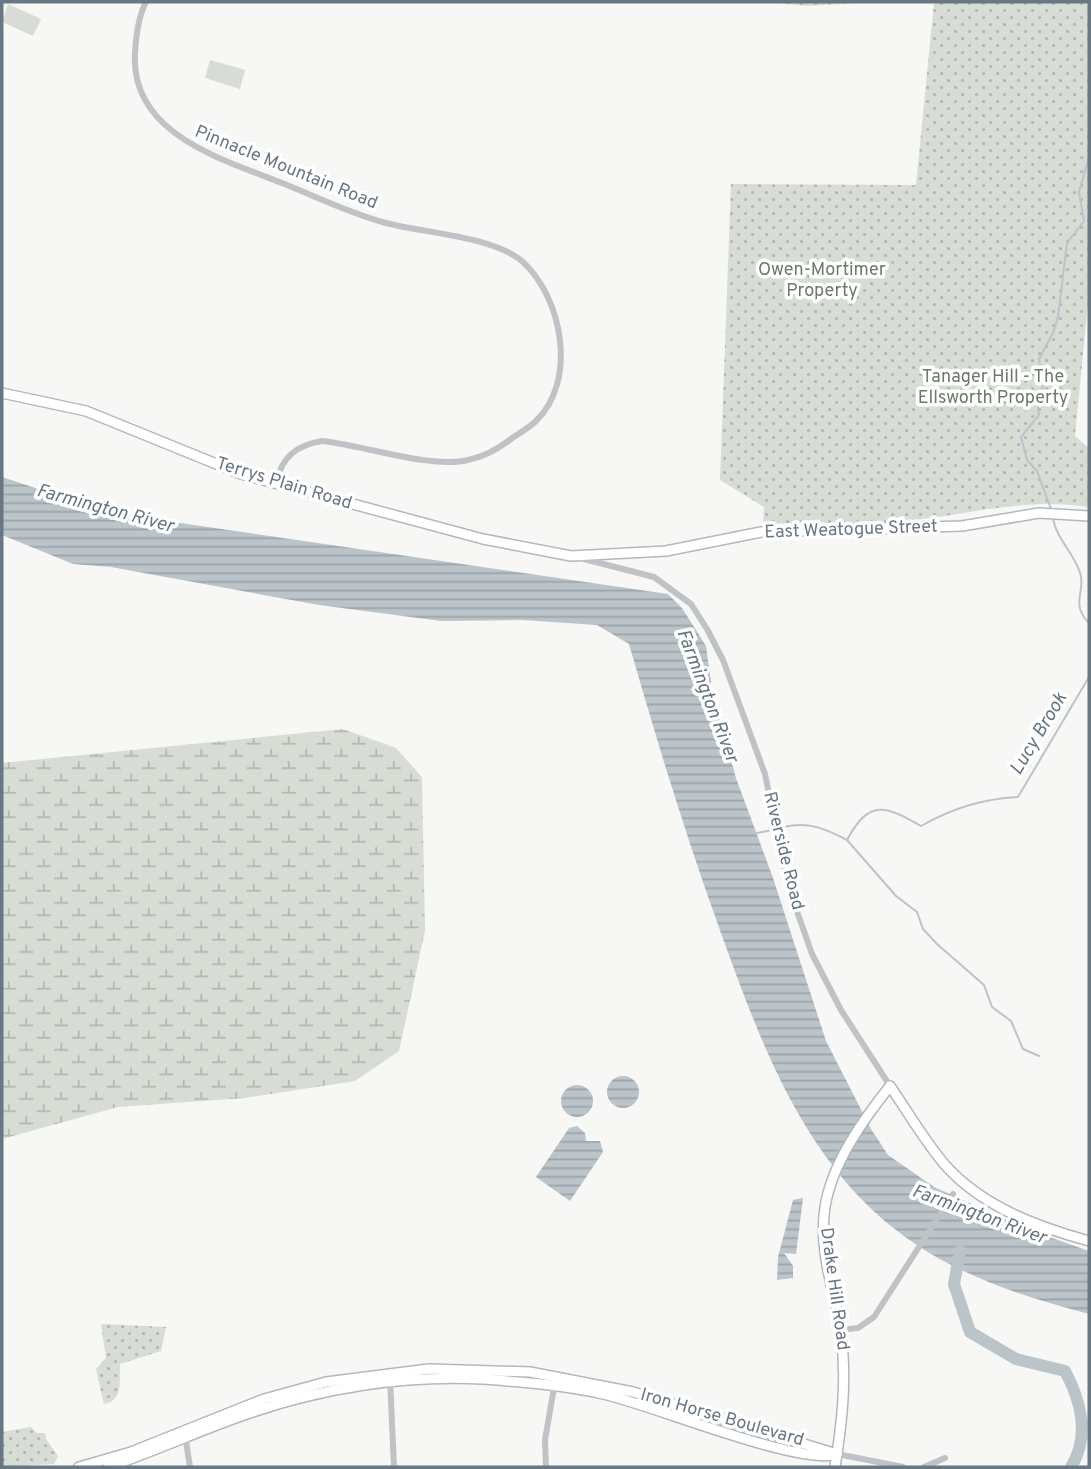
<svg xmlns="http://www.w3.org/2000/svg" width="1091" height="1469" font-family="Overpass,sans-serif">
	<defs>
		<pattern id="wetland-marsh" width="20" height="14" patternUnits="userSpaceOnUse" patternTransform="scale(1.75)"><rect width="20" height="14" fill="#d7dcd4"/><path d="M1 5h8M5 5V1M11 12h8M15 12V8" fill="none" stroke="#b2b7b1"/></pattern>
		<pattern id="park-dots" width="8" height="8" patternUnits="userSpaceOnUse" patternTransform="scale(1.75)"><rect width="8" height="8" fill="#d7dcd4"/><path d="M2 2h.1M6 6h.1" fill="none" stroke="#b2b7b1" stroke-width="1.8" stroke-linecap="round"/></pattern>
		<pattern id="water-rules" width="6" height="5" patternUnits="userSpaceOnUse" patternTransform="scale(1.75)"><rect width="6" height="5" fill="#bbc4c9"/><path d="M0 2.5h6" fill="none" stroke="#9ca4a9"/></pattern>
	</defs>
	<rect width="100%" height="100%" fill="#f7f7f5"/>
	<path fill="url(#wetland-marsh)" d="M343,729L396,748L422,777L425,931L399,1051L355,1081L245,1098L118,1107L2,1139V763Z"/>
	<g fill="url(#park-dots)">
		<path d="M771,2H873L806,6Z"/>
		<path d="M927,2H1089V293L1075,436L1089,448V507C1022,496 959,518 892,522C849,525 806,520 763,525L764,507L720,480L731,184L916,185L934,3Z"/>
		<path d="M101,1324L166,1327L161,1351L120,1364C119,1380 124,1401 104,1404L96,1369L106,1358Z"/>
		<path d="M31,1427L37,1433H45L46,1439L58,1456L54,1464L2,1467V1432Z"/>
	</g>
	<g fill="#d7dcd4">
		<path d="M8,4L41,19L33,36L2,22Z"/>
		<path d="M210,60L245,70L240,89L205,78Z"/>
	</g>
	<g fill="url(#water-rules)">
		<path d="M2,477L111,513L668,594L682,608L706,646L713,697L736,778L773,878L826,1041L871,1129L888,1155L934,1187L1027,1229L1089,1251V1314C1021,1296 952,1274 896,1230C802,1157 760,1041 721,933C686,837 657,741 629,644L597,625L522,620L441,621L319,605L111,567L73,564L2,535Z"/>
		<circle cx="623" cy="1092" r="16"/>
		<circle cx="577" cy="1101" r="16"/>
		<path d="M577,1126L585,1133L586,1141H600L603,1152L570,1201L536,1177L569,1128Z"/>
		<path d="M803,1198L796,1254L784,1253L793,1266V1278L777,1280L778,1257L793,1200Z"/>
	</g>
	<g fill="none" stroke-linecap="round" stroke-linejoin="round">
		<g stroke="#bbc4c9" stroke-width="2">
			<path d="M1051,509L1037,471L1027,460L1021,437L1039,415L1036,394L1043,387L1039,359L1053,333L1058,317L1067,243L1084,221L1079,192L1089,157"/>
			<path d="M1053,519C1057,540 1076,555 1081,576C1084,594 1071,605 1089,623"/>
			<path d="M784,827C808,821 826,829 847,840C869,799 885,805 921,826C953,808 982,799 1018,797L1089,677"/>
			<path d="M757,833L773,830"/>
			<path d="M847,840L896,896L917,912L923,929L937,944L984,985L992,1007L1011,1021L1023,1049L1039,1056"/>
		</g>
		<path stroke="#bbc4c9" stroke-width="12" d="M960,1251L954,1284L970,1332L1016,1359L1065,1371C1081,1401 1090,1437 1071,1467"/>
		<g stroke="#b4b8bc" stroke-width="12">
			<g id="secondary">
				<path d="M2,393L86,411L241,474L483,539L571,556L666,551L761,532L962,526L1039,513L1089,516"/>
				<path d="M79,1467L131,1452L264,1399L326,1382L429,1369L530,1372L633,1392L837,1454"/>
				<path d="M108,1467C155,1451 200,1430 247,1414C321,1388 403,1375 482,1379C522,1382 563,1385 603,1394C650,1404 802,1467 837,1454"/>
				<path d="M835,1467C842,1423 847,1379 841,1334C835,1292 818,1251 825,1207C832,1163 863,1120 890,1086C908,1112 925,1142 946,1166C983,1207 1038,1227 1089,1241"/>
			</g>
		</g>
		<g stroke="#bfc3c6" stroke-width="6">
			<path d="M146,2C138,17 136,36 135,53C130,136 226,160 287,185C319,198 352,214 386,223C423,233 494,236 523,262C562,298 578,380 536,421C529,428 519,433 511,439C498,449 484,457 468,460C430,469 363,445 322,441C297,445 281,457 277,482"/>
			<path d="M580,558L654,577L691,604L707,629L723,660L765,774L787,883L812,954L841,1010L890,1086"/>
			<path d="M840,1330L858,1328L874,1317L953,1194"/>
			<path d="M390,1378L394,1467"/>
			<path d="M185,1435L190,1467"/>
			<path d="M837,1454L903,1467"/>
			<path d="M546,1467L545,1440L555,1382"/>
			<path d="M924,1467L945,1458"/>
		</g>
		<use href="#secondary" stroke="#fff" stroke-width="9"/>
	</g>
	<g text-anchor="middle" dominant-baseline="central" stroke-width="7" stroke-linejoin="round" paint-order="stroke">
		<g font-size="18" fill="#697783" stroke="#fff">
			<text transform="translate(286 168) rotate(22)">Pinnacle Mountain Road</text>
			<text transform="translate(284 484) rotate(17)">Terrys Plain Road</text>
			<text transform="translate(851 530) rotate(-2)">East Weatogue Street</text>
			<text transform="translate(783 851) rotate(76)">Riverside Road</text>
			<text transform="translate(834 1289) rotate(82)">Drake Hill Road</text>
			<text transform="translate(722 1418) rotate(16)">Iron Horse Boulevard</text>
		</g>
		<g font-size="18" fill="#6b7b67" stroke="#fff">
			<text x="822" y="270">Owen-Mortimer<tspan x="822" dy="21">Property</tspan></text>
			<text x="993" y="377">Tanager Hill - The<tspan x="993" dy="21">Ellsworth Property</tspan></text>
		</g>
		<g font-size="19" font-style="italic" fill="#65777f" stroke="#fff">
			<text transform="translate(105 509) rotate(15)">Farmington River</text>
			<text transform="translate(707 696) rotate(69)">Farmington River</text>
			<text transform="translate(1039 734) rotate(-59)">Lucy Brook</text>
			<text transform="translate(979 1215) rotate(20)">Farmington River</text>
		</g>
	</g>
	<rect width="1091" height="1469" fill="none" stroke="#697783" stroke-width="7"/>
</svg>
